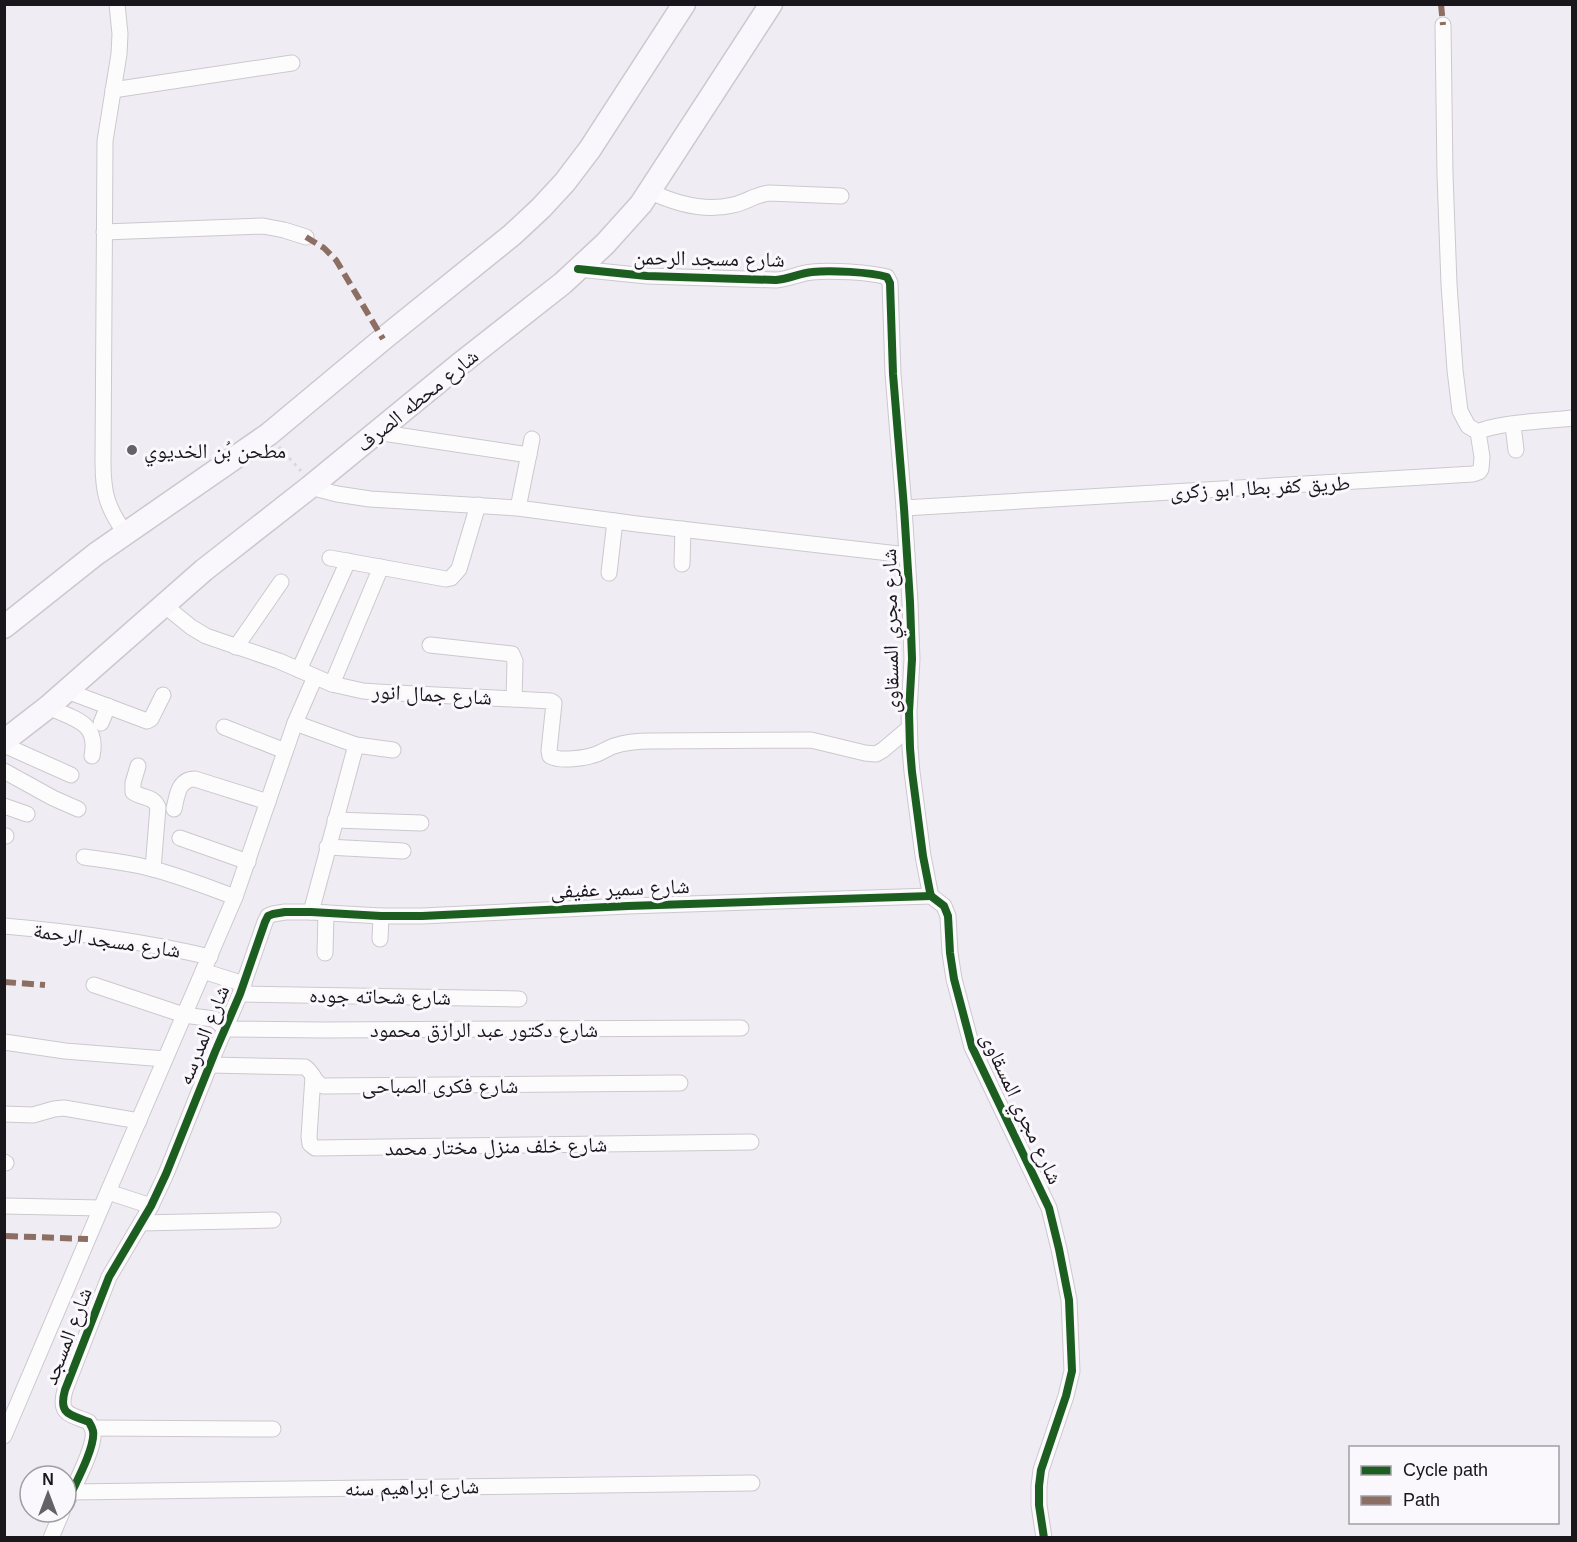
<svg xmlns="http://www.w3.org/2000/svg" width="1577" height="1542" font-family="Arial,'Noto Naskh Arabic',sans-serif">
	<rect width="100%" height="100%" fill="#f0ecf3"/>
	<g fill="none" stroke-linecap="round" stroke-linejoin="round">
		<g stroke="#ccc8ce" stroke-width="17">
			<g id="street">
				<path d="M117,4L120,34L119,54L105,141L103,462C103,494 107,507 125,533"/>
				<path d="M1443,25L1445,175L1449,284L1455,370L1460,411L1468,426L1478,432"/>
				<path d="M113,90L292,63"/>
				<path d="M649,191C674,203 705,212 733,205C747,202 754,195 769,193L841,196"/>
				<path d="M104,232L263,226L284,230L306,237"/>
				<path d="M578,269L647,276L776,280C789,279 800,273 812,272C830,270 870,272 887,277L890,283L893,374L904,508L910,602L912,659L909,712L910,748L912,772L923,856L930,892L931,896L944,906L948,916L950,953L954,979L972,1047L1049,1208L1059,1249L1069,1300L1072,1371L1066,1396L1041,1470L1039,1486V1505L1044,1538"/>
				<path d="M1513,425L1516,450"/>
				<path d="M376,432L529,455"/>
				<path d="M310,487L337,494L370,499L518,508L637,524L907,555"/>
				<path d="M518,508L532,439"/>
				<path d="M904,508L1473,474L1479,472L1481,469L1482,457L1478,432C1498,422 1549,421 1572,418"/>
				<path d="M330,558L446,579L451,578L459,569L478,505"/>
				<path d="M682,564L683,529"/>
				<path d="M609,573L615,521"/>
				<path d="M164,605L191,627L206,636L279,661L332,684L363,691L377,692L551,701L554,703L549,751L550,756C560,762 586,758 597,754C602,752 608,748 614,746C626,742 639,741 651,741L811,740L865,753L876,754L883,750L909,728"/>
				<path d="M430,645L512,654L515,661L514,699"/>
				<path d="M236,647L281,582"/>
				<path d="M299,670L348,561"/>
				<path d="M332,684L381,567"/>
				<path d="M67,691L147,721L151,719L163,695"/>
				<path d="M48,707C74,719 99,722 92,756"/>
				<path d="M101,723L108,706"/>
				<path d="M295,723L356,745L393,750"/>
				<path d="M224,727L285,751"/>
				<path d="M4,745L71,775"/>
				<path d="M138,766L133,783V792C143,799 152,795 158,807L153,869"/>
				<path d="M4,771L53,798L78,809"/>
				<path d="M4,806L27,814"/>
				<path d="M174,809C177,796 178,779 195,779L268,802"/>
				<path d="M335,820L421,823"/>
				<path d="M4,836H6"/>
				<path d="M180,838L248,862"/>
				<path d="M327,847L403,851"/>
				<path d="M84,857C104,860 125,862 145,867C175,874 205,886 235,897"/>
				<path d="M311,912L356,745"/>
				<path d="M4,926C74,932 142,941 210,957"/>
				<path d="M380,939L381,916"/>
				<path d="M325,953L326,913"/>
				<path d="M203,971L244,984"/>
				<path d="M94,985L184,1015L214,1019L226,1029L322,1030L741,1028"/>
				<path d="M240,994L519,999"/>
				<path d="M4,1042L65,1051L165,1059"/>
				<path d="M210,1065L305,1067C313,1072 314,1083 323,1086L680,1083"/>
				<path d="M313,1076L309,1137L310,1144L315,1148L751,1142"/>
				<path d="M4,1114L33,1115L54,1109L64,1108L139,1121"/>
				<path d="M4,1162L6,1163"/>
				<path d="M108,1192L151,1206"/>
				<path d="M4,1206L101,1208"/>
				<path d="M141,1223L273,1220"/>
				<path d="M92,1428L273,1429"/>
				<path d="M4,1436L101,1208L235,897L295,723L315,677"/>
				<path d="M71,1492L752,1483"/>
				<path d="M66,1504C73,1488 96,1447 93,1431C92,1427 91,1426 89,1422C70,1414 58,1415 65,1390L109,1277L151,1206L166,1174L215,1052L240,994L265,922L268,916L273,914L285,912H311L381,916H422L628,906L931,896"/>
				<path d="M51,1538L62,1512"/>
			</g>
		</g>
		<g stroke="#ccc8ce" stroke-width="25">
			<g id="secondary">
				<path d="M4,627L96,554L269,434L383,339L512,235L541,208L565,182L590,149L684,4"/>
				<path d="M4,741L48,707L204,570L310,487L460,364L563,283L605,244L641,204L771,4"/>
			</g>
		</g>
		<path stroke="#dad8db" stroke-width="3" stroke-dasharray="3 4.5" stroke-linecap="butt" d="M279,447L301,471"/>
		<use href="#street" stroke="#fdfcfd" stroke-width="15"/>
		<use href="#secondary" stroke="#f9f7fb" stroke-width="22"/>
		<g stroke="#8d6e63" stroke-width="6" stroke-dasharray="12 6" stroke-linecap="butt">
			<path d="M1441,4L1443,25"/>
			<path d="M306,237L324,248L336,260L383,339"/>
			<path d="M4,982L45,985"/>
			<path d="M6,1236L88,1239"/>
		</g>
		<g stroke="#fbf8fd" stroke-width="11">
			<g id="cycleway">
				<path d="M578,269L647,276L776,280C789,279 800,273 812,272C830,270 870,272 887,277L890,283L893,374L904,508L910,602L912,659L909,712L910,748L912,772L923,856L930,892L931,896L944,906L948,916L950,953L954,979L972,1047L1049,1208L1059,1249L1069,1300L1072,1371L1066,1396L1041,1470L1039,1486V1505L1044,1538"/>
				<path d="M66,1504C73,1488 96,1447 93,1431C92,1427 91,1426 89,1422C70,1414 58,1415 65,1390L109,1277L151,1206L166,1174L215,1052L240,994L265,922L268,916L273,914L285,912H311L381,916H422L628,906L931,896"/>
			</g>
		</g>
		<use href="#cycleway" stroke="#1b5e20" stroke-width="8"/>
	</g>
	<circle fill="#656267" stroke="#fbf8fd" stroke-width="2" cx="132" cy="450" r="6"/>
	<g text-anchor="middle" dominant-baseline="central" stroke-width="6" stroke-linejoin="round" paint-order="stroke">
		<g font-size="21" fill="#1a171c" stroke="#fbf8fd">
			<text transform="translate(709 258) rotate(1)">شارع مسجد الرحمن</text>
			<text transform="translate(417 400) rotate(-39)">شارع محطه الصرف</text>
			<text transform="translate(1260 487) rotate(-3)">طريق كفر بطا, ابو زكرى</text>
			<text transform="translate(890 631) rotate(-91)">شارع مجري المسقاوى</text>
			<text transform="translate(432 694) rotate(3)">شارع جمال انور</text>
			<text transform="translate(620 888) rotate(-2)">شارع سمير عفيفى</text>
			<text transform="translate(107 940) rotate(8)">شارع مسجد الرحمة</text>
			<text transform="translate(380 996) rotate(1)">شارع شحاته جوده</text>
			<text x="484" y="1029">شارع دكتور عبد الرازق محمود</text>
			<text transform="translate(203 1035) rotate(-68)">شارع المدرسه</text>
			<text x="440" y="1085">شارع فكرى الصباحى</text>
			<text transform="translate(1022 1108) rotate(65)">شارع مجري المسقاوى</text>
			<text transform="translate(496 1146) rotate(-1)">شارع خلف منزل مختار محمد</text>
			<text transform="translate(67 1336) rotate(-69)">شارع المسجد</text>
			<text transform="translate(412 1487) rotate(-1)">شارع ابراهيم سنه</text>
		</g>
		<g font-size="21" fill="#1a171c" stroke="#fbf8fd" text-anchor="start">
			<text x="144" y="450">مطحن بُن الخديوي</text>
		</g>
	</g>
	<rect width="1577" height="1542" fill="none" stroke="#1a171c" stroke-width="12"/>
	<rect x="1349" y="1446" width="210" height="78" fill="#fbf8fd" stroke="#a19ea3" stroke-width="1.5"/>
	<rect x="1361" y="1466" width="30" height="9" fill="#1b5e20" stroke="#a19ea3" stroke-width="1.5"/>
	<text x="1403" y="1476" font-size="18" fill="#1a171c">Cycle path</text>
	<rect x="1361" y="1496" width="30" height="9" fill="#8d6e63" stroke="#a19ea3" stroke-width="1.5"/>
	<text x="1403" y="1506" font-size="18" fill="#1a171c">Path</text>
	<g transform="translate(48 1494)"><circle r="28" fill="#fbf8fd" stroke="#a19ea3" stroke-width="1.5"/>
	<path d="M0-4.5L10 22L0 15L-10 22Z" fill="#656267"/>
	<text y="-9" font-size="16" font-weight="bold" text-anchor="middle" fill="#1a171c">N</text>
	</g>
</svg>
